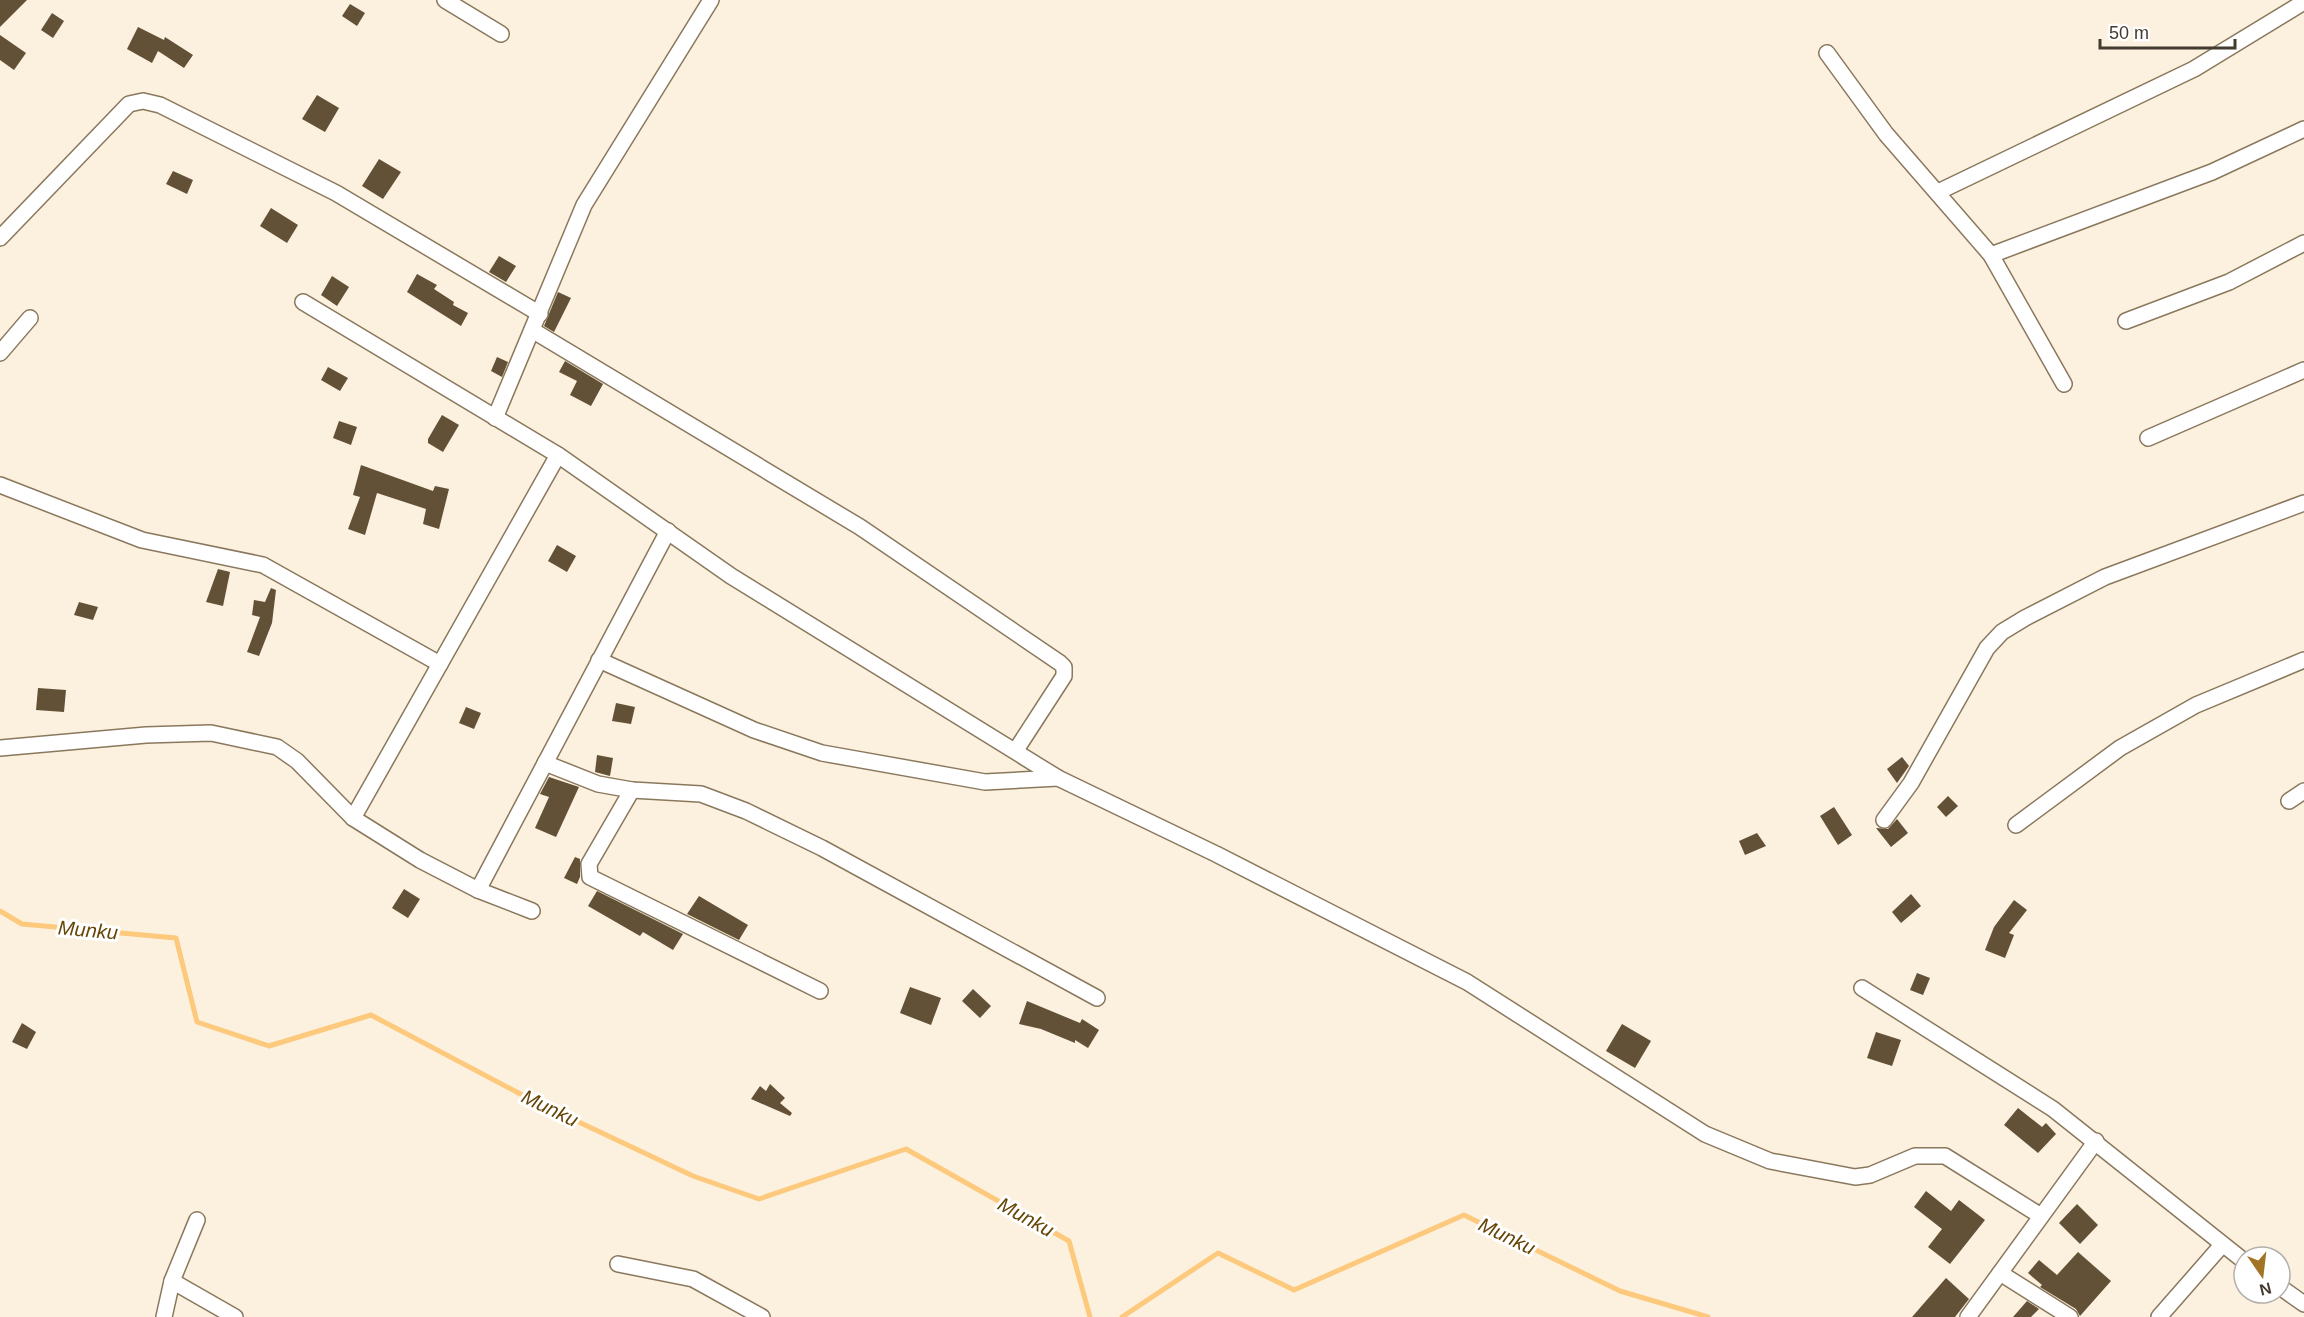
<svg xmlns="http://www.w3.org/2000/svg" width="2304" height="1317" font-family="Helvetica,sans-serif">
	<rect width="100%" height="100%" fill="#fcf0de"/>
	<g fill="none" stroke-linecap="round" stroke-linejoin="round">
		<g stroke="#fcc97d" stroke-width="5">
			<path d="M0,911L22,924L176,938L197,1022L269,1046L371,1015L528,1098L693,1176L759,1199L906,1149L1069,1241L1090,1317"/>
			<path d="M1122,1317L1218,1253L1294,1290L1464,1215L1620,1291L1708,1317"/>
		</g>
	</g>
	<g fill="#625137">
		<path d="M0,0H27L0,27Z"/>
		<path d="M350,4L365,13L357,26L342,16Z"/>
		<path d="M52,13L64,21L53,38L41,30Z"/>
		<path d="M138,27L164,40L165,37L193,55L184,68L158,51L152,63L127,49Z"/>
		<path d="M0,35L26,53L14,70L0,60Z"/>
		<path d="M317,95L339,108L325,132L302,119Z"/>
		<path d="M379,159L401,172L383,199L362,186Z"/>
		<path d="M173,171L193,180L187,194L166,184Z"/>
		<path d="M271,208L298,225L287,243L260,226Z"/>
		<path d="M499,256L516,266L506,282L489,272Z"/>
		<path d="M417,274L437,285L434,289L454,302L453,305L468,313L461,326L407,292Z"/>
		<path d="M332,276L349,287L337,306L321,295Z"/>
		<path d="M558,292L571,298L554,332L544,326Z"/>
		<path d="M497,357L508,362L502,377L491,371Z"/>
		<path d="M565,361L603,384L591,406L570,395L577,381L559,372Z"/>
		<path d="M328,367L348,378L340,391L321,380Z"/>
		<path d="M442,415L459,425L443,452L428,443V439Z"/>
		<path d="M339,421L357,427L351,445L333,438Z"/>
		<path d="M361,465L433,491L435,486L449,489L439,529L423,524L426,509L377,493L365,535L348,529L360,497L353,495Z"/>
		<path d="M557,545L576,556L567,572L548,561Z"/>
		<path d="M218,569L230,572L223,606L206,602Z"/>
		<path d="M271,588L276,590L272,623L259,656L247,652L260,617L252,615L254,600L265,602Z"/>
		<path d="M79,602L98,607L93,620L74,615Z"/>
		<path d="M38,688L66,690L64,712L36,710Z"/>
		<path d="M616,703L635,707L631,724L612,721Z"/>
		<path d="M466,707L481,713L474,729L459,723Z"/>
		<path d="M597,755L613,758L610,776L595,772Z"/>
		<path d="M1902,757L1909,766L1897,783L1887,769Z"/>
		<path d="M549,777L579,787L556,837L535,828L549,797L540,794Z"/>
		<path d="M1948,796L1958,806L1946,817L1937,807Z"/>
		<path d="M1834,807L1852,835L1838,845L1820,816Z"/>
		<path d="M1897,819L1908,833L1891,847L1876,828L1888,829Z"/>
		<path d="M1757,833L1766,846L1745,855L1739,841Z"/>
		<path d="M575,857L580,859V877L577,884L564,878Z"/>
		<path d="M404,889L420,899L408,918L392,908Z"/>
		<path d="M597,891L683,934L673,950L643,932L640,936L588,906Z"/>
		<path d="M1911,894L1921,906L1901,923L1892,912Z"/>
		<path d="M699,896L748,925L739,940L687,914Z"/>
		<path d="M2014,900L2027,910L2009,933L2014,935L2005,958L1985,950L1994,927Z"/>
		<path d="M1917,973L1930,978L1923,995L1910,990Z"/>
		<path d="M910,987L941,998L931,1025L900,1013Z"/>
		<path d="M973,989L991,1006L980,1018L962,1001Z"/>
		<path d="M1027,1001L1080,1023L1082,1019L1099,1030L1088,1048L1075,1040V1043L1041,1029L1019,1024Z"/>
		<path d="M22,1023L36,1032L27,1049L12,1042Z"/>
		<path d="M1622,1024L1651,1041L1635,1068L1606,1051Z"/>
		<path d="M1876,1032L1901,1040L1892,1066L1867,1058Z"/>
		<path d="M770,1084L785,1098L780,1103L792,1113L790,1116L751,1099L760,1086L766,1091Z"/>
		<path d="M2018,1108L2042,1127L2046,1123L2056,1134L2038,1153L2004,1125Z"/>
		<path d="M1926,1191L1951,1211L1959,1200L1985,1220L1950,1264L1928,1247L1942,1229L1914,1207Z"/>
		<path d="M2077,1204L2098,1225L2080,1244L2059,1223Z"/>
		<path d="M2078,1252L2111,1281L2080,1316L2076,1309L2040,1287L2042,1285L2028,1273L2039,1260L2057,1275Z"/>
		<path d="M1946,1278L1969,1299L1955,1317H1912Z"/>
		<path d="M2027,1301L2039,1309L2031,1317H2013Z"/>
	</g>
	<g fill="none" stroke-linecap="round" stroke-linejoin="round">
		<g stroke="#8a785d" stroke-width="18">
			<g id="minor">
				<path d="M445,0L501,34"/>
				<path d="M1827,53L1886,134L1991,255L2064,384"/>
				<path d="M1938,192L2194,69L2304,2"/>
				<path d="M0,238L129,104L143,101L160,105L336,193L540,314"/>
				<path d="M1991,255L2212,172L2304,129"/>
				<path d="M303,302L558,455L731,576L1058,778L1216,854L1467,982L1705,1134L1770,1161L1855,1177L1870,1175L1915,1156H1945L2041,1216"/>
				<path d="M2126,321L2229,282L2304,243"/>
				<path d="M532,330L860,527L1060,663L1064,667V676L1016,750"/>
				<path d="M0,353L30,318"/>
				<path d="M495,418L584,205L711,0"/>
				<path d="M2148,438L2304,370"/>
				<path d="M0,485L142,540L263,565L440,664"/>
				<path d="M599,660L754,730L822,753L985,782L1058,778"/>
				<path d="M0,748L146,735L211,733L277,747L297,761L353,818L420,860L478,890L532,911"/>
				<path d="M545,763L598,784L632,790L701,794L746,811L822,848L1097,998"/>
				<path d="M632,790L589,864L590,877L820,991"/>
				<path d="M2289,801L2304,791"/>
				<path d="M353,818L558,455"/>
				<path d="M1884,820L1911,783L1987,648L2002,632L2025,618L2105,577L2304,503"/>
				<path d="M2016,825L2120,748L2196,705L2304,660"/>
				<path d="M478,890L668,531"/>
				<path d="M1862,988L2053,1109L2244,1261"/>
				<path d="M618,1264L693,1279L762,1317"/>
				<path d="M2000,1273L2070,1317"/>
				<path d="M172,1281L235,1317"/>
				<path d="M2280,1287L2304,1304"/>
				<path d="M164,1317L172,1281L197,1220"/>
				<path d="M1968,1317L2096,1141"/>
				<path d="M2159,1317L2222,1245"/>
			</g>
		</g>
		<use href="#minor" stroke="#fff" stroke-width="15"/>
	</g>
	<g text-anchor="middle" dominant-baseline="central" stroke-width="6" stroke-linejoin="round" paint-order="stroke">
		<g font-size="20" font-style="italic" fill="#664506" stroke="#fff">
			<text transform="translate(88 930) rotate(5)">Munku</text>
			<text transform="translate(550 1108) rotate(26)">Munku</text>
			<text transform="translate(1026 1217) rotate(29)">Munku</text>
			<text transform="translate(1507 1236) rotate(26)">Munku</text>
		</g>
	</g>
	<g transform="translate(2262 1275) rotate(166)"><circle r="28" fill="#ffffff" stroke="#b4b1ac" stroke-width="1.5"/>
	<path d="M0-4.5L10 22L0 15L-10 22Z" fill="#a17426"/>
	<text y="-9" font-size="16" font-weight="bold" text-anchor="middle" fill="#433b2f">N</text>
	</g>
	<path d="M2100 39v9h135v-9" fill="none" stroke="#433b2f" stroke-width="3"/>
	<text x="2109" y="39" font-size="18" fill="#433b2f" stroke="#ffffff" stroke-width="4.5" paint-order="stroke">50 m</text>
</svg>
